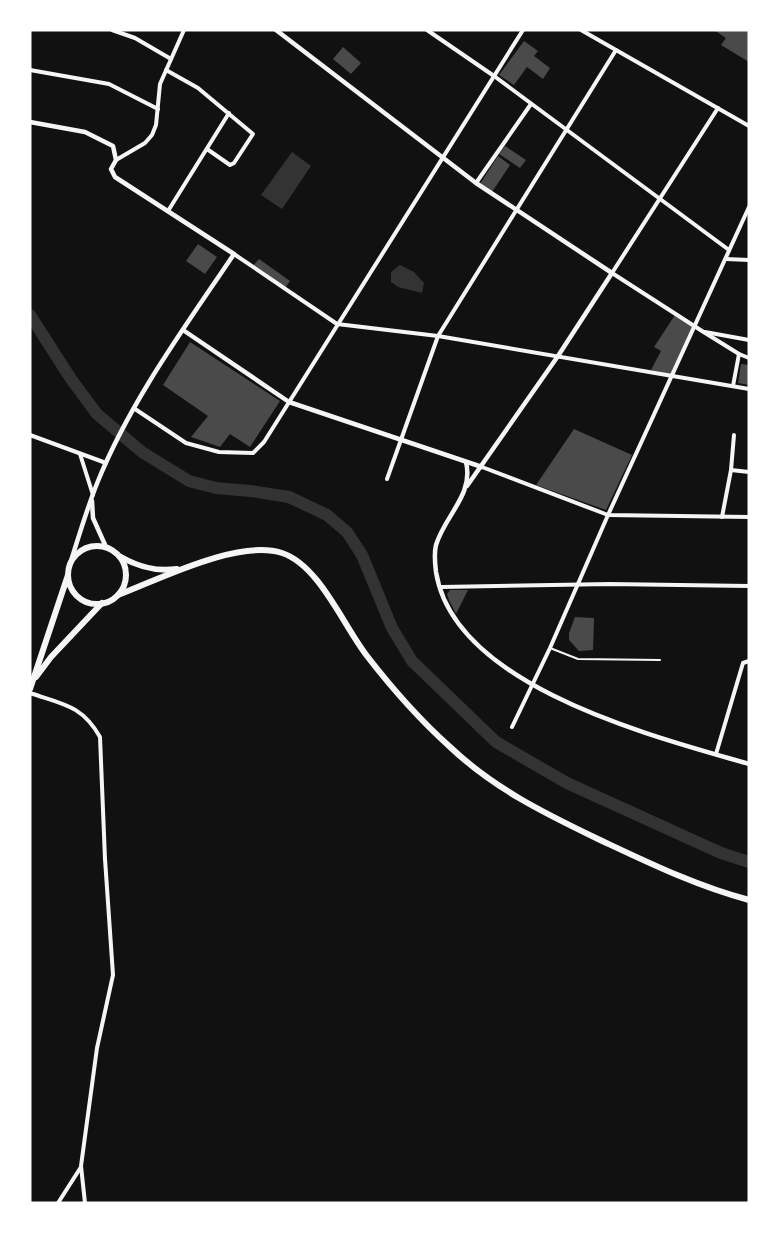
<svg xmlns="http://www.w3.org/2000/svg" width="779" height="1233" font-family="Karla,sans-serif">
	<rect width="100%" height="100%" fill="#111"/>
	<g fill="#333">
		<path d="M292,152L311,166L282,209L261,195Z"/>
		<path d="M400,265L414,272L424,283L422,293L398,287L391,282V272Z"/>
	</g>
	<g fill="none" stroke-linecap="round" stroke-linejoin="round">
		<path stroke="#333" stroke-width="12" d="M30,315L71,379L97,414L142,452L189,481L216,488L251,491L289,497L327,515L347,532L362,555L392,628L412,661L496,742L567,783L721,853L749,862"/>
	</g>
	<g fill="#4a4a4a">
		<path d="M714,30H749V62L721,45L726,38Z"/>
		<path d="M524,41L538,51L534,56L550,68L543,79L527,67L514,85L499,75Z"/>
		<path d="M343,47L361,63L351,74L333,59Z"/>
		<path d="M505,146L526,160L520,168L499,154Z"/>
		<path d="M498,156L510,165L492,192L480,184Z"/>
		<path d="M198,244L217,257L205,274L186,261Z"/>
		<path d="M259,259L290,281L285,288L253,266Z"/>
		<path d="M675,315L693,327L672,375L651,370L661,351L654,347Z"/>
		<path d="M190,342L280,401L250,447L230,434L220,447L191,437L208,416L163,385Z"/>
		<path d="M741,364L749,365V385L738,383Z"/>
		<path d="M574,429L632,455L606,510L536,485Z"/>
		<path d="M450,590H468L456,614L449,600L447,594Z"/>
		<path d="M575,617L594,618L593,650L579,651L569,640V633Z"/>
	</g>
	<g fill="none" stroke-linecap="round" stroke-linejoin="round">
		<path stroke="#f5f5f5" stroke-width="2" d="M550,648L578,659L660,660"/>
		<g stroke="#f5f5f5" stroke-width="4">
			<path d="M112,30L135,38L171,59"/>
			<path d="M427,30L494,76L729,250"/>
			<path d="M581,30L749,126"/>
			<path d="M30,70L109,84L158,109"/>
			<path d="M166,70L198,88L253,134L234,163L230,165L207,149"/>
			<path d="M718,108L612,273L702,331L739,354L749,358"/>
			<path d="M116,160L145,143L152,135L156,125L160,84L184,30"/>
			<path d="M476,183L531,104"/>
			<path d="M168,211L229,113"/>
			<path d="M234,254L337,324L438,336L749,389"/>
			<path d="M726,259L749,260"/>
			<path d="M705,332L749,340"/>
			<path d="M733,386L739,354"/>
			<path d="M135,409L186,443L219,452L253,453L264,442L523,30"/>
			<path d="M30,435L106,463"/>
			<path d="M80,454L93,495"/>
			<path d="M482,467L608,515L749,517"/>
			<path d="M731,470L734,435"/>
			<path d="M387,479L438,336L616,50"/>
			<path d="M722,517L731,470L749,472"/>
			<path d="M441,587L610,584L749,586"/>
			<path d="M30,693C62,704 82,705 100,737L105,859L113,975L97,1048L81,1166L85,1203"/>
			<path d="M512,727L550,648L608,515L749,207"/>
			<path d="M716,754L743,663L749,661"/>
			<path d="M58,1203L81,1167"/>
		</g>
		<g stroke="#f5f5f5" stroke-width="4.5">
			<path d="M276,30L476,183L612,273L558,356L467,486"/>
			<path d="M30,122L85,132L113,146L116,160L111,169L115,177L234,254C185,327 131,400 98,481C87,508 79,536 70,564"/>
			<path d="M183,330L289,402L482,467"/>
			<path d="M466,462C474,495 445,515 436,545C434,553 435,564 436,572C454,687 656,737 749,764"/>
			<path d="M92,501L93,518L106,547"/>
		</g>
		<g stroke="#f5f5f5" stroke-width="6">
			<circle cx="97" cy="575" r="29"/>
			<path d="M121,557C139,567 156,572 177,569"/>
			<path d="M118,595C160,579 238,539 282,553C319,565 343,625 367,656C391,687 419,719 449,746C493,788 544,813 598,839C647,862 696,886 749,900"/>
			<path d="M36,677L51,657L102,603"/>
			<path d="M30,689L68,575"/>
		</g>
	</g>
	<rect width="779" height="1233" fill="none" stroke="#ffffff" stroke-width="63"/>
</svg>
